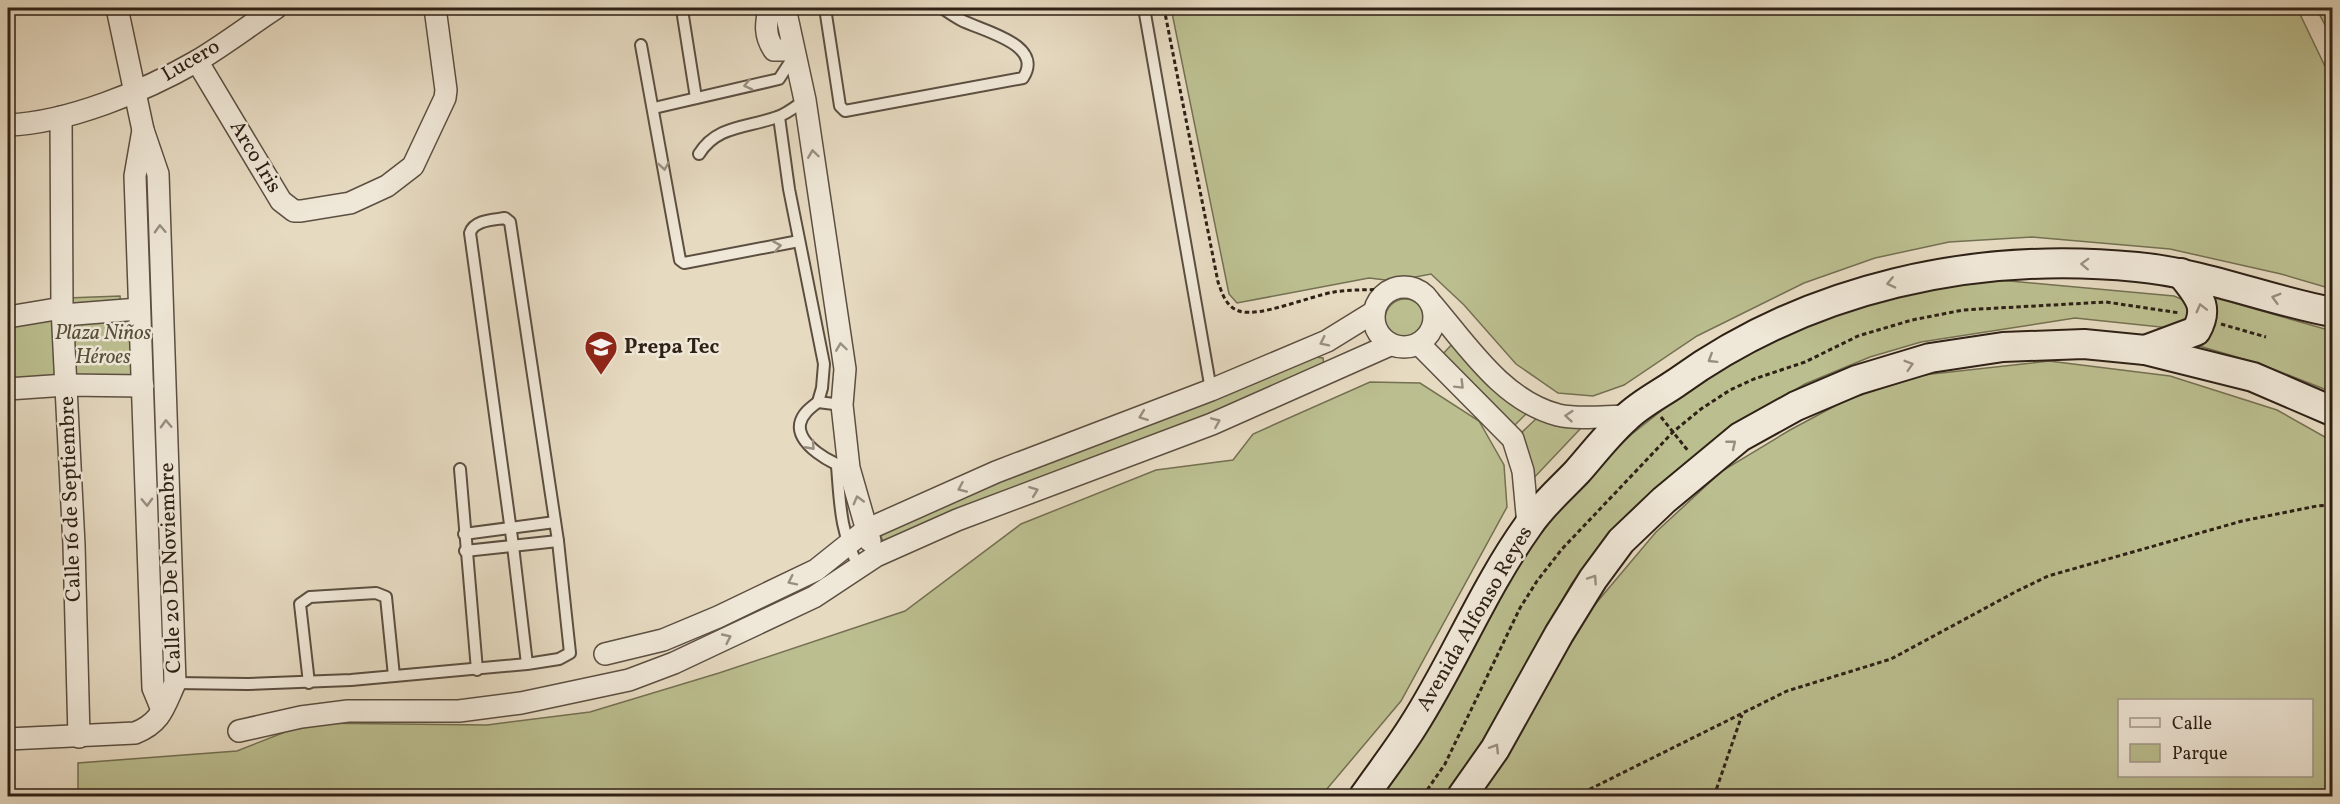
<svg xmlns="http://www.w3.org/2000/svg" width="2340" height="804" font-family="Vollkorn,serif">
	<rect width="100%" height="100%" fill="#e6dac1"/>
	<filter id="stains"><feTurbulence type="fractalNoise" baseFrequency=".00333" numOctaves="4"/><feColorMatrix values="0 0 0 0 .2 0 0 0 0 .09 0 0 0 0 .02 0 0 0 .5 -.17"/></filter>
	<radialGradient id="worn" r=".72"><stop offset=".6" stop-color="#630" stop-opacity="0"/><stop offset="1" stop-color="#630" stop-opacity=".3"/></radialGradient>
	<g fill="#bbbe8f" stroke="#747052" stroke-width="1.5" fill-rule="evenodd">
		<path d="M1171,8H2297L2332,81V289L2281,274L2170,249L2032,237L1949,242L1875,258L1804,283L1697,336L1624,385L1593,396L1558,393L1516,364L1464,305L1431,274L1394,281L1369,278L1237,303L1229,294Z"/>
		<path d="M2316,8H2332V38Z"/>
		<path d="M1988,279L2174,296L2186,301L2193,317L2170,328L2075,318L1921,342L1870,357L1805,384L1739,423L1614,532L1572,583L1463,775L1448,796H1381L1525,554L1583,480L1632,434L1675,400L1719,370L1764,345L1811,323L1863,304Z"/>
		<path d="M120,296L121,306H133L138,384L72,383L67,298Z"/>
		<path d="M2213,297L2332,331V392L2260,364L2196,345Z"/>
		<circle cx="1405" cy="319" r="20"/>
		<path d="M56,317L59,377L8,381V321Z"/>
		<path d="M1453,343L1528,412L1514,426L1485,395L1442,355Z"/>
		<path d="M1316,357L1323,358L1324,365L1297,378L884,544L880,534L915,515Z"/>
		<path d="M2049,361L2170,376L2277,410L2332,441V796H1480L1592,608L1656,532L1722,471L1790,430L1846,400L1923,375ZM2120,700H2312V776H2120Z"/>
		<path d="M1370,382L1420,383L1479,421L1504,465L1507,507L1401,701L1321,796H78V763L237,751L308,723L487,725L590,712L719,673L905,611L1021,524L1156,470L1233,460L1253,434Z"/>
		<path d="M1537,418L1583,426L1529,483L1519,435Z"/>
	</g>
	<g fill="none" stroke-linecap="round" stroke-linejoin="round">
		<g stroke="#5c4f41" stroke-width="14">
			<g id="service">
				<path d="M825,8L840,106L845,111L1023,78C1045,44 982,31 961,20C955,17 948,12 942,8"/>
				<path d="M1144,8L1211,390"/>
				<path d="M683,16L696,98"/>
				<path d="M641,45L680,260L684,263L799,241"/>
				<path d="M654,108L779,79L794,56"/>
				<path d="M779,117L789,189L824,364L822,388L818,402"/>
				<path d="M699,154C717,125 747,128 777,117C787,114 796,106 805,100"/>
				<path d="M842,405L818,402C810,408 802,414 800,424C797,445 833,465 849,468"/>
				<path d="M837,466C840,503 840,533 859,567"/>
				<path d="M460,469L477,670"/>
				<path d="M464,534L555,522"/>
				<path d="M465,551L558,541"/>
				<path d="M175,683L248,684L351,680L527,664L559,659L570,653L558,541L510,222L505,218C493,220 474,220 470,233L513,546L527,664"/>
				<path d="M309,683L300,604L310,597L376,593L386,597L394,676"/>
			</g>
		</g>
		<g stroke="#5c4f41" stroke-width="24">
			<g id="minor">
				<path d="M769,8C766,24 764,35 774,50H793"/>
				<path d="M785,8L805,100L845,369L842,405L849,468L870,541"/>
				<path d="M197,61L281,201L294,211H301L350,203L387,186L413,166L445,98L446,90L435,8"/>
				<path d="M61,117L62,308L74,545L79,737"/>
				<path d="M8,125C67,123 145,91 197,61C224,45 250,25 276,8"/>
				<path d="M143,130L135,176L153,688L162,710"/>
				<circle cx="1404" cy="317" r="30"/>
				<path d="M1432,304C1467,345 1503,401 1558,415C1580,420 1606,416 1628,416"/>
				<path d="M63,315L139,309"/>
				<path d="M8,317L62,308"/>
				<path d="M1419,344L1513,439L1523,471L1528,525"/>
				<path d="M8,389L66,385L143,386"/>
				<path d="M605,654L663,640L718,617L816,570L866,530L996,472L1211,390L1327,341L1374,312"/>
				<path d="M239,731L301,717L348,711H459L521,703L629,680L674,663L814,597L876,556L957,520L1212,424L1390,345"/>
				<path d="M8,739L135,733C161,723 164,707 175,683L158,174L143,130L117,8"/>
			</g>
		</g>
		<g stroke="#2e2116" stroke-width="32">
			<g id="secondary">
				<path d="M2145,350L2196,331C2211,305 2196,294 2181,273"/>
				<path d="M1364,796C1380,773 1398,750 1413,726C1454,662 1483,589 1528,526C1541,506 1561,489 1577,472C1593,454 1608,434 1626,418C1640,404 1660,394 1676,383C1809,287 1975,251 2137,267C2204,273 2267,300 2332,312"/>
				<path d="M1462,796L1495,749L1559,634L1593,579L1621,541L1664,500L1740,437L1796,406L1857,380L1930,358L2003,347L2084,344L2145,350L2253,377L2332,411"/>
			</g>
		</g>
		<g stroke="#2e2116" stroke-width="3" stroke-dasharray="4.5 3" stroke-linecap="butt">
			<path d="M1164,8L1218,282C1222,293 1226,307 1239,311C1259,318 1310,296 1334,292C1354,289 1375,290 1395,289"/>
			<path d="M2221,324L2266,337"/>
			<path d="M1661,417L1689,452"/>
			<path d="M1423,796L1445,764L1520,608L1537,581L1562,549L1673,432L1701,409L1730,390L1754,379L1805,362L1858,336L1912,320L1963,310L2106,302L2180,313"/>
			<path d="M1576,796L1787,691L1891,659L2017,591L2048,576L2242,521L2317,506L2332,505"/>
			<path d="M1714,796L1742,715"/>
		</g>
		<use href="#service" stroke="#efe7d7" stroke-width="10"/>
		<use href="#minor" stroke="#efe7d7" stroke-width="21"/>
		<use href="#secondary" stroke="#efe7d7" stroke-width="28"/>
	</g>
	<defs><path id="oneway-chevron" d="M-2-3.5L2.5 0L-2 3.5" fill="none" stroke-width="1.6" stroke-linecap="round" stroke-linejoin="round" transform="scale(1.5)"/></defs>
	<g stroke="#988e80">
		<use href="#oneway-chevron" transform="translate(748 85) rotate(167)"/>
		<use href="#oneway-chevron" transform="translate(813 154) rotate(-98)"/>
		<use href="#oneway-chevron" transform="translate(664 166) rotate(81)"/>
		<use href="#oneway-chevron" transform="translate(160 229) rotate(-92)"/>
		<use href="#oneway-chevron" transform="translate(777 246) rotate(-10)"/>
		<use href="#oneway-chevron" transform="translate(2085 264) rotate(-178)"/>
		<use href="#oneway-chevron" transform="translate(1891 283) rotate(167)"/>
		<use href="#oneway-chevron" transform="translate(2276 298) rotate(-164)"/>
		<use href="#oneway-chevron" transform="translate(2201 308) rotate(-104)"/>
		<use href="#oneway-chevron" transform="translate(1324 342) rotate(154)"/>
		<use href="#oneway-chevron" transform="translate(841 347) rotate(-98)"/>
		<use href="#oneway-chevron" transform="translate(1712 359) rotate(148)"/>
		<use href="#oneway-chevron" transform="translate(1909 365) rotate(-17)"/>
		<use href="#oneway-chevron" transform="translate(1460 385) rotate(45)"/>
		<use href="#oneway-chevron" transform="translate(1143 416) rotate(159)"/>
		<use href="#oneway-chevron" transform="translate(1569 416) rotate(-175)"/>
		<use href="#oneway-chevron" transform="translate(1216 422) rotate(-23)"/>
		<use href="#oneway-chevron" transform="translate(166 424) rotate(-92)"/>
		<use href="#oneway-chevron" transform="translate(1732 444) rotate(-39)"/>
		<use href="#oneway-chevron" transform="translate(811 446) rotate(48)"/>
		<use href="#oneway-chevron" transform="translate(962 488) rotate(156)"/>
		<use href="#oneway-chevron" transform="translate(1034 491) rotate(-21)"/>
		<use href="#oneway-chevron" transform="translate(858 500) rotate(-105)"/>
		<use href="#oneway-chevron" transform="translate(147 502) rotate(88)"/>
		<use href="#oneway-chevron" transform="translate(1593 579) rotate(-56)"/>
		<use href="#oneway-chevron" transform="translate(792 581) rotate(154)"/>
		<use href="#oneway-chevron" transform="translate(727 638) rotate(-25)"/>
		<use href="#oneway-chevron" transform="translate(1495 748) rotate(-58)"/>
	</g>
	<defs>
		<g id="school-pin" transform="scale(1.725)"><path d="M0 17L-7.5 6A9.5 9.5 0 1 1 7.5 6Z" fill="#8f2418" stroke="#efe7d7"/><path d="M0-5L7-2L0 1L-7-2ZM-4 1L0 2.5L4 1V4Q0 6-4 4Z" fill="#fff"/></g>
	</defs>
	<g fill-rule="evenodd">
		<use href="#school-pin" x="601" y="347"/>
	</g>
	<g text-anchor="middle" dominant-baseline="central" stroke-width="5" stroke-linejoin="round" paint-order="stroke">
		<g font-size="21" fill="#2e2116" stroke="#efe7d7">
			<text transform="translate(191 61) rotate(-30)">Lucero</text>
			<text transform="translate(255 157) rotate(59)">Arco Iris</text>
			<text transform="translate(71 499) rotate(-92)">Calle 16 de Septiembre</text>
			<text transform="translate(171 568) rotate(-92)">Calle 20 De Noviembre</text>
			<text transform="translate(1475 619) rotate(-60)">Avenida Alfonso Reyes</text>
		</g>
		<g font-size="21" font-style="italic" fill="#58503a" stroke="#efe7d7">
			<text x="103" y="333">Plaza Niños<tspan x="103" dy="24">Héroes</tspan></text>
		</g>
		<g font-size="21" font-weight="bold" fill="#2e2116" stroke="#efe7d7" text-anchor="start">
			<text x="624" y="347">Prepa Tec</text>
		</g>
	</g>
	<rect width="2340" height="804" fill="none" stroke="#e6dac1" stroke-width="30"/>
	<rect x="9" y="9" width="2322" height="786" fill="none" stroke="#2e2116" stroke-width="3"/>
	<rect x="15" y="15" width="2310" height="774" fill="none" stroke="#2e2116" stroke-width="1.5"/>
	<rect x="2118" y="699" width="195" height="78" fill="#efe7d7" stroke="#a2988a" stroke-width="1.5"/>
	<rect x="2130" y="718" width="30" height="9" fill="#efe7d7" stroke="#a2988a" stroke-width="1.5"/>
	<text x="2172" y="729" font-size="18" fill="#2e2116">Calle</text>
	<rect x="2130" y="744" width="30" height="18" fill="#bbbe8f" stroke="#a2988a" stroke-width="1.5"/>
	<text x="2172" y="759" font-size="18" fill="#2e2116">Parque</text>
	<rect width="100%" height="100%" filter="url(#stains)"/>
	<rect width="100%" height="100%" fill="url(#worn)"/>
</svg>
